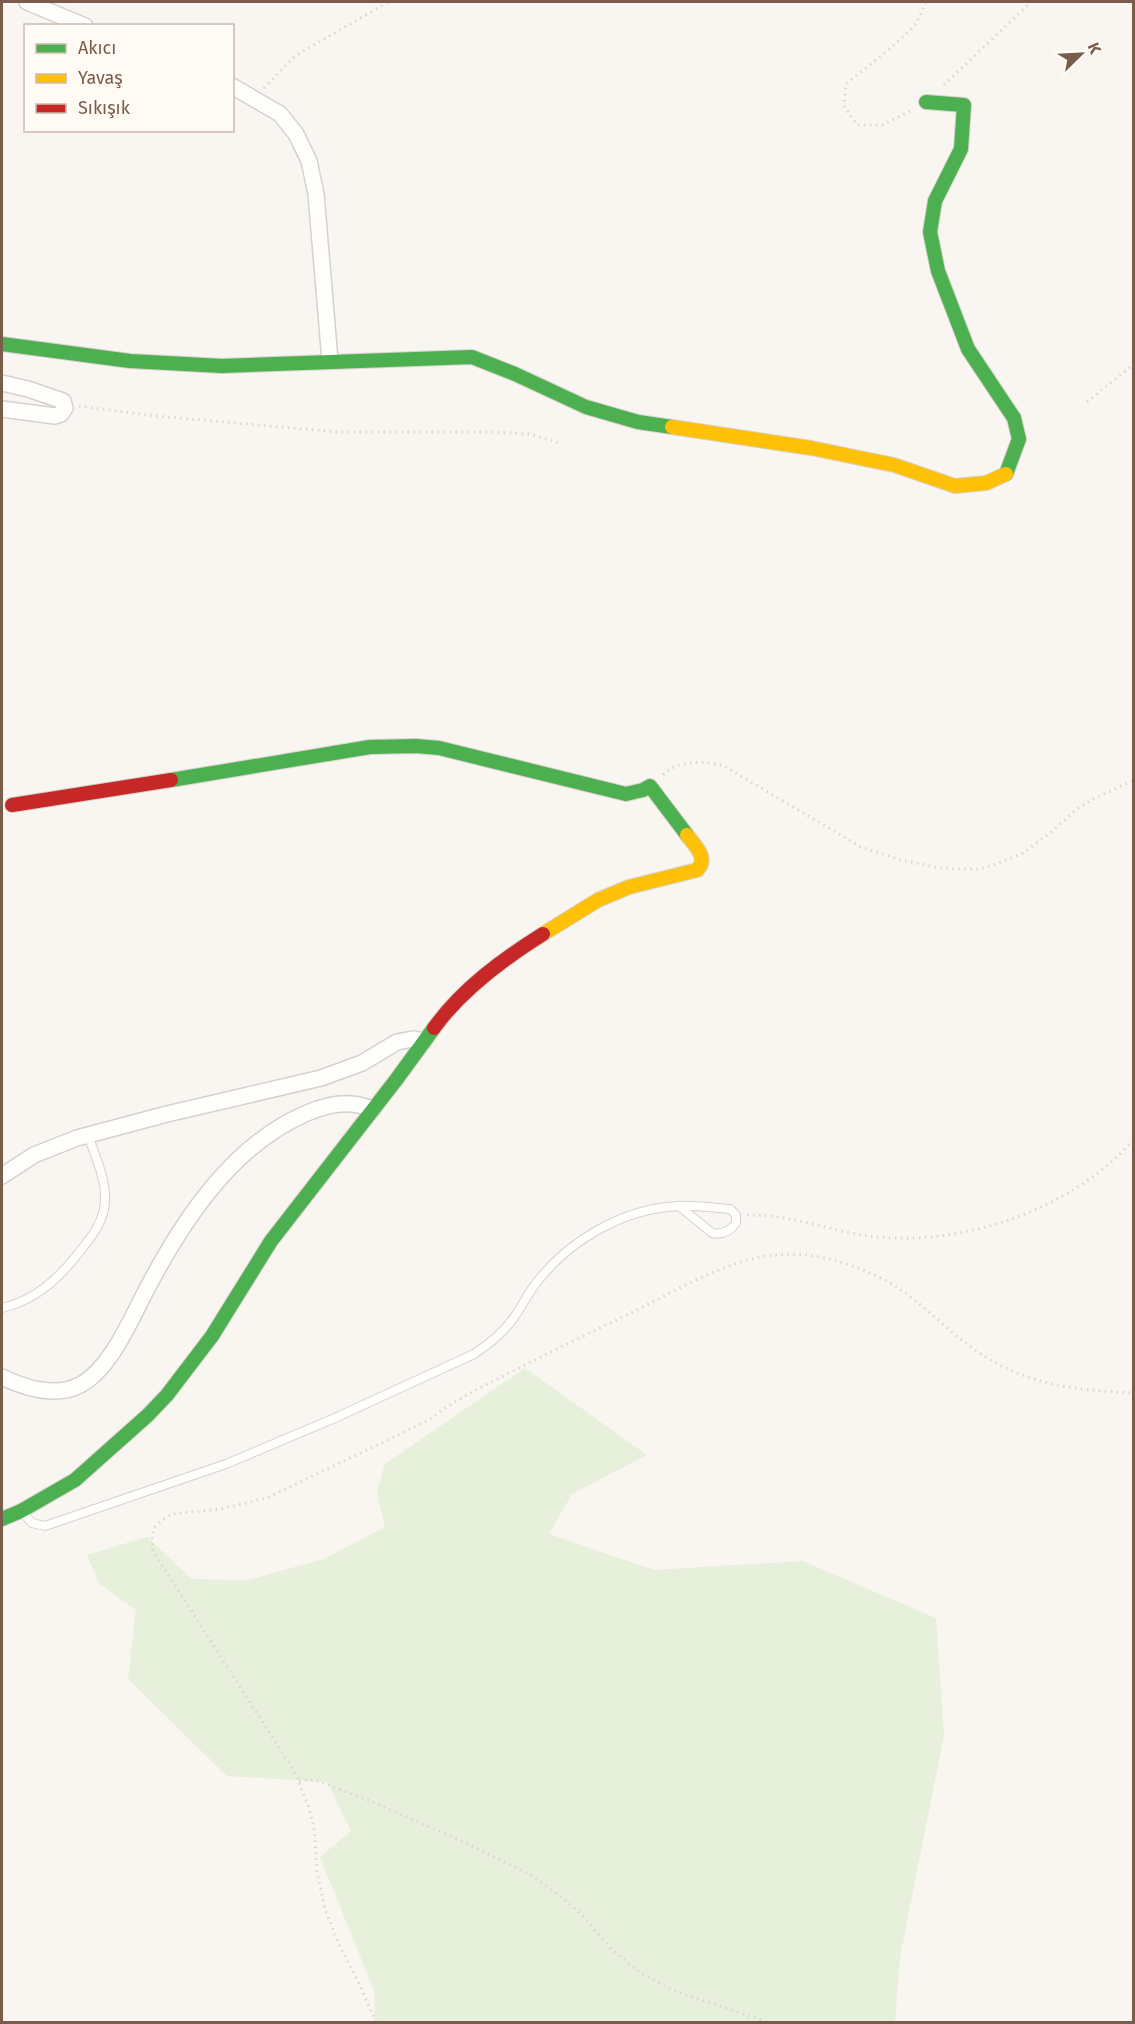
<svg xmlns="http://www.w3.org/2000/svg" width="1135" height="2024" font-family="'Fira Sans',sans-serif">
	<rect width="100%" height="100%" fill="#f9f5f0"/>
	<path fill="#e7f0db" d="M525,1368L647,1455L572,1494L549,1534L654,1570L803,1561L936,1618L944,1735L900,1958L895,2022H374L375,1993L320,1857L351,1831L327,1782L227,1776L128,1679L136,1610L99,1583L87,1555L147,1537L192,1579L248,1580L324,1559L385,1527L377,1492L385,1464Z"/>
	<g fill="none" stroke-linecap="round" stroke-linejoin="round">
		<g stroke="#d7d1cb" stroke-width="10">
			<g id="lane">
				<path d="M2,1308C37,1300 60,1277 81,1250C93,1235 104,1221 105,1201C106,1178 95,1156 88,1135"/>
				<path d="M22,1512L32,1523L45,1526L226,1464L335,1418L474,1354C491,1343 506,1331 517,1313C523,1304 528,1294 534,1286C567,1241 623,1208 680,1206C696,1205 714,1208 730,1209L736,1215V1223C730,1231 722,1235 712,1233L679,1206"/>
			</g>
		</g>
		<g stroke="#d7d1cb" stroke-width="18">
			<g id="street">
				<path d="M27,2L85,26"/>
				<path d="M232,86L280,114L296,134L309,161L316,194L330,361"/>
				<path d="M2,383L28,389L63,401L65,408L61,414L55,416L2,409"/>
				<path d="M2,1176L34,1155L77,1138L167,1114L321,1078L362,1063L397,1042L413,1039L424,1041"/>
				<path d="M2,1377C25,1388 55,1398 80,1385C112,1368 132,1316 149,1285C185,1217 234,1144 307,1113C319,1108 337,1103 351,1104C358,1104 366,1107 373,1109"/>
			</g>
		</g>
		<g stroke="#d9d2cb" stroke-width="16">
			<g id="fast">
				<path d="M926,102L964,105L961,149L935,201L930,232L938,271L968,349L1014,418L1019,439L1006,474"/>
				<path d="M2,344L130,361L222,366L472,357L515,374L586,407L638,422L672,427"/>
				<path d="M171,780L370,747L416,746L439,748L626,794L643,790L650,786L687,835"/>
				<path d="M2,1519L21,1511L75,1480L148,1415L167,1395L212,1336L271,1241L396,1080L434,1028"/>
			</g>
		</g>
		<g stroke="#d9d2cb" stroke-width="16">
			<g id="slow">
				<path d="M672,427L811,448L894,465L955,486L986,483L1006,474"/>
				<path d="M543,934L598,900L629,887L697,870C709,858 695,846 687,835"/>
			</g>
		</g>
		<g stroke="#d9d2cb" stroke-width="16">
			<g id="jam">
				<path d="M12,805L171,780"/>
				<path d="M434,1028C462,989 503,959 543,934"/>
			</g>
		</g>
		<g stroke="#dcd5d0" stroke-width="3" stroke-dasharray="1.5 4.5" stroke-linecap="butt">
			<path d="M944,85L1031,2"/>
			<path d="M264,88L295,56L388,2"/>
			<path d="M910,111L882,125H857L844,106L846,84L892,47L916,24L926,2"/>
			<path d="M1087,402L1134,364"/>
			<path d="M79,406L156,416L338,432H490L530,434L562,444"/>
			<path d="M663,775C678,759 705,761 724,766L861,847L901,860L940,868L960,869H979L994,865L1023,853L1050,833L1077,809L1093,799L1134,780"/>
			<path d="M747,1215C788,1214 828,1230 868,1236C960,1248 1073,1210 1134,1139"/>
			<path d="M299,1781L315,1780L368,1800L464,1842L531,1875L565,1900L581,1914L610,1948L642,1974L674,1991L768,2022"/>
			<path d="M376,2022L357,1979L339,1945L325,1909L317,1871L314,1827L309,1808L294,1771L153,1551L152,1535L155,1527L160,1522L171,1514L221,1509L267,1498L429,1420C454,1400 482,1387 511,1372C549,1353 587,1334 625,1316C670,1294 726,1259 776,1255C814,1251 851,1263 885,1280C916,1297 939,1323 967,1344C1019,1384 1070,1390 1134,1393"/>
		</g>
		<use href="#lane" stroke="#fefefd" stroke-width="8"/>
		<use href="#street" stroke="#fefefd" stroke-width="15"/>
		<use href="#fast" stroke="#4caf50" stroke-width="14"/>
		<use href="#slow" stroke="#ffc107" stroke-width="14"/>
		<use href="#jam" stroke="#c62828" stroke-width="14"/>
	</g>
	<rect width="1135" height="2024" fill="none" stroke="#7a5c4d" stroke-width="6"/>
	<rect x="24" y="24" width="210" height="108" fill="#fffaf3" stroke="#cabbb1" stroke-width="1.5"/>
	<rect x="36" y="44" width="30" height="9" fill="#4caf50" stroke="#cabbb1" stroke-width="1.5"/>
	<text x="78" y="54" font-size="18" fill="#7a5c4d">Akıcı</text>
	<rect x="36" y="74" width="30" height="9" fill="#ffc107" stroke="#cabbb1" stroke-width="1.5"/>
	<text x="78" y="84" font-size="18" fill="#7a5c4d">Yavaş</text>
	<rect x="36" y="104" width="30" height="9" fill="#c62828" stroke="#cabbb1" stroke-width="1.5"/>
	<text x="78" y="114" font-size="18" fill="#7a5c4d">Sıkışık</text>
	<g transform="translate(1081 54) rotate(66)" stroke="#fffaf3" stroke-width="4.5" paint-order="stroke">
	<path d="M0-4.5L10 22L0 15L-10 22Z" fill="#7a5c4d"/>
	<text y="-9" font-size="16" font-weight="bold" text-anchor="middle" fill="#7a5c4d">K</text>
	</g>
</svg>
